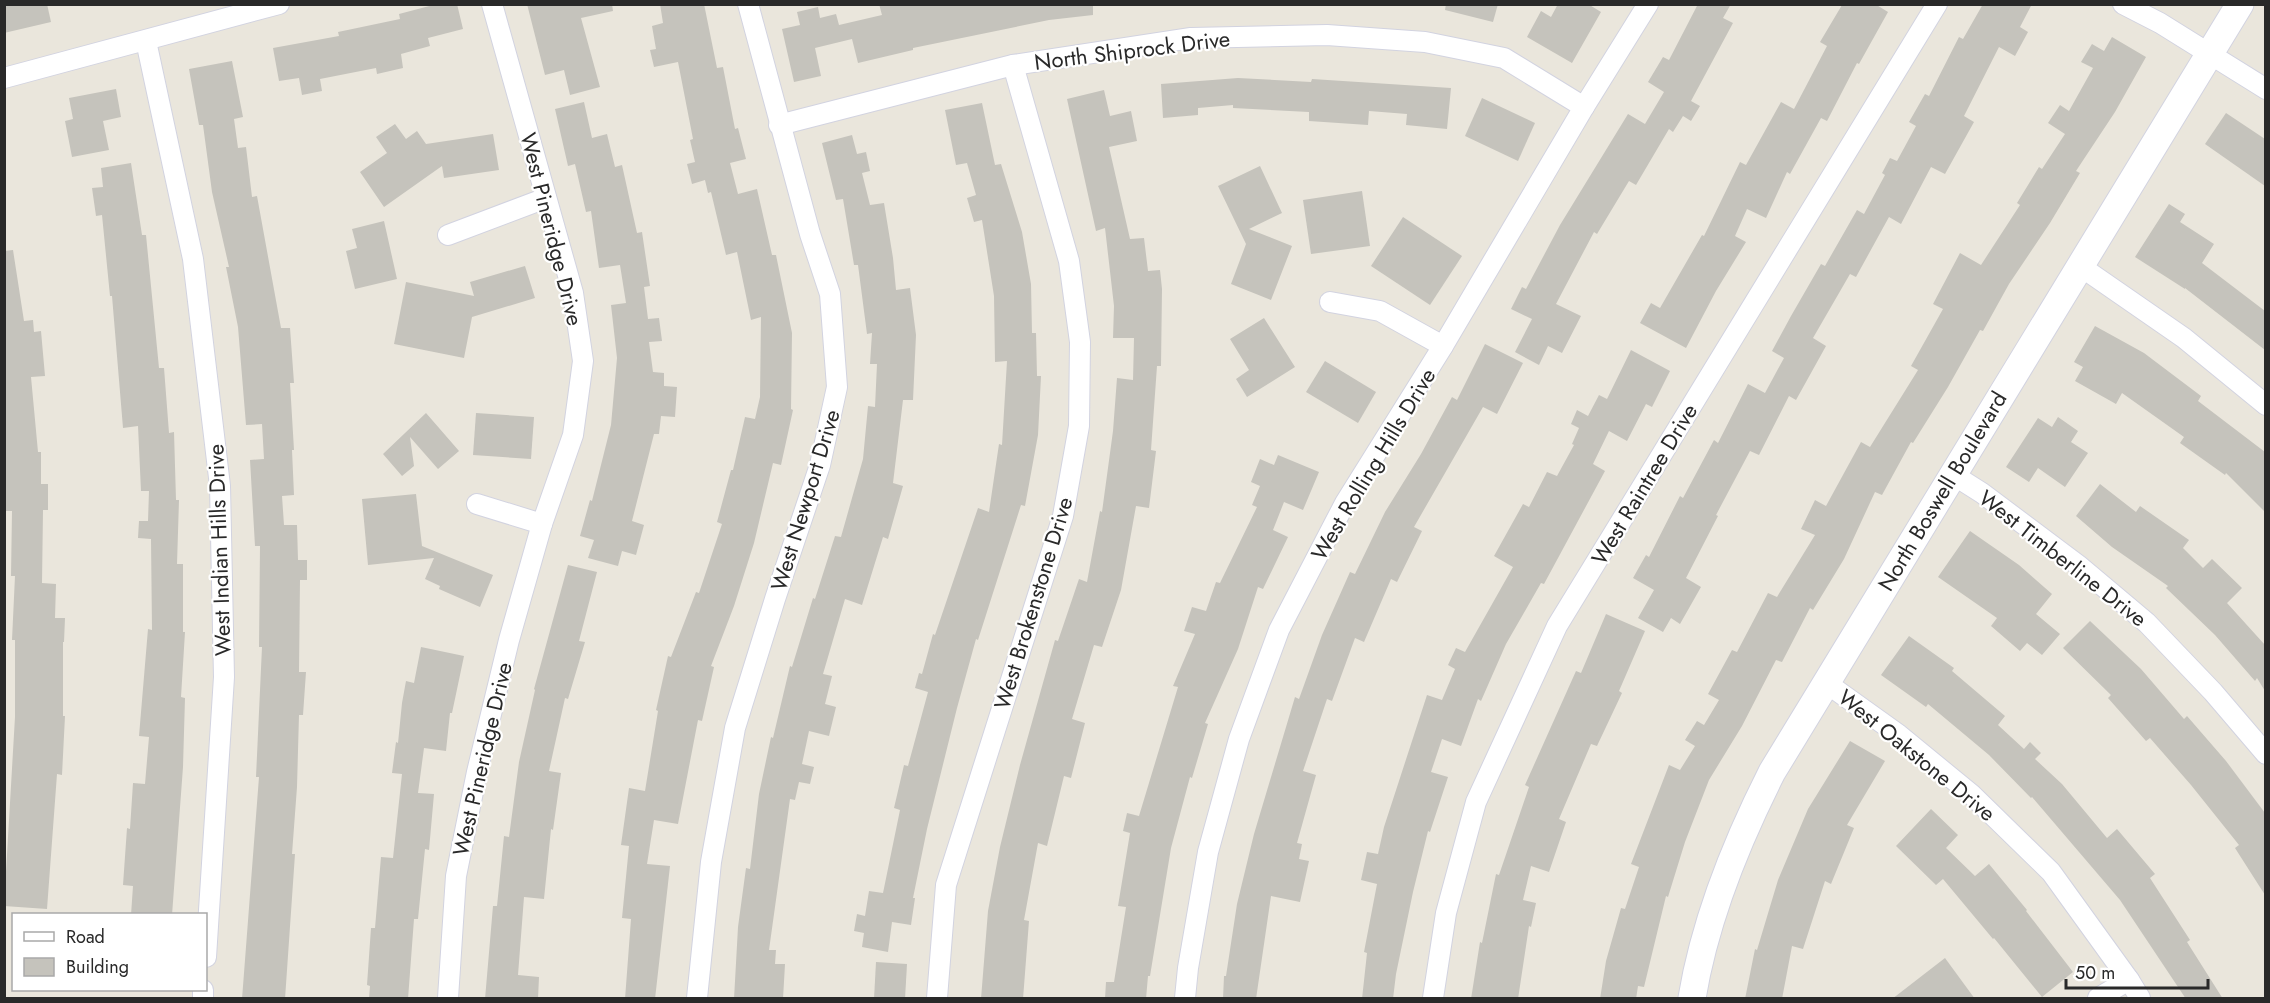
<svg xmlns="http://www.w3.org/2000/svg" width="2270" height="1003" font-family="Jost,sans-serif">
	<rect width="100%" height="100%" fill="#eae6dc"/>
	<g fill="#c5c3bc">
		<path d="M4,4H47L51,22L4,33Z"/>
		<path d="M437,4H457L463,29L428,38L430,46L401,54L403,68L377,74L376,68L320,79L322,91L302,95L299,78L279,81L273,48L339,36L338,32L400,19L399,14Z"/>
		<path d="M527,4H612L613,11L581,18L600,87L570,95L564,70L545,75Z"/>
		<path d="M660,4H704L717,68L723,67L735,129L738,128L746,159L730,163L738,194L757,189L772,255H776L792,333L791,409L793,410L781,465L773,463L754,543L734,606L711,666L714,667L702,721L698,720L678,824L654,820L647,864L670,866L655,999H625L631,919L622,918L629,846L621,845L629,788L645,791L658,711L656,710L668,656L671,657L696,592L699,593L722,524L717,522L731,470H733L745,417L755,419L760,397L761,317L751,320L737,252L726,255L711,192L708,193L705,180L692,184L687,164L695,162L690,140L693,139L678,62L654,67L650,50L656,49L652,26L663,23Z"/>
		<path d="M879,4H1093V15L1049,20L913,48V50L858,63L852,39L815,48L821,76L794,82L782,29L800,25L797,12L818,7L820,18L836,14L839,25L882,15Z"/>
		<path d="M1446,4H1498L1493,22L1445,10Z"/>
		<path d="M1558,4H1588L1601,12L1572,63L1527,37L1541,11L1551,17Z"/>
		<path d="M1698,4H1731L1723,18L1733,23L1691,101L1700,106L1691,121L1683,116L1673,132L1669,129L1636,185L1629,181L1597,234L1594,232L1556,304L1581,316L1562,353L1548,346L1539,365L1515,352L1532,319L1511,309L1522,287L1526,289L1560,225L1628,114L1645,124L1664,92L1648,82L1663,57L1669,60Z"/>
		<path d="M1875,4L1888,12L1859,64L1857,63L1827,121L1821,118L1790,174L1787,172L1766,218L1747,209L1735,236L1746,242L1716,291L1686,348L1640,323L1651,303L1660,308L1702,235L1704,236L1740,162L1746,165L1781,102L1794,109L1827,46L1820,42L1842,5Z"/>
		<path d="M1983,4H2032L2020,27L2028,32L2015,56L1999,47L1964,116L1974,122L1945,174L1931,167L1901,224L1889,217L1856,277L1850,274L1813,338L1826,346L1796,400L1789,396L1759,455L1750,451L1716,515L1718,516L1686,578L1701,587L1680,624L1671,618L1663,632L1638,618L1654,590L1633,578L1646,555L1649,557L1680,496L1683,498L1714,440L1718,443L1748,384L1765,393L1784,358L1772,351L1791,316L1821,264L1825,266L1857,210L1864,214L1885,175L1882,173L1890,158L1897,161L1916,126L1909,122L1925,94L1929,96L1959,37L1963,39Z"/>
		<path d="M2112,37L2146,57L2115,112L2076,171L2080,173L2050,223L2009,284L1983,331L1980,330L1948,387L1913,443L1911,442L1882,495L1875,492L1844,559L1813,610L1810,608L1782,662L1776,660L1742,726L1709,780L1685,842L1668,897L1666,896L1644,987L1638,986L1636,999H1600L1606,961L1621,908L1625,909L1639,867L1631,864L1669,765L1680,770L1695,746L1685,740L1697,721L1704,725L1719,700L1708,694L1732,650L1737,652L1768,593L1777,597L1815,535L1801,529L1815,500L1826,506L1861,442L1870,447L1918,370L1911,366L1943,309L1933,304L1960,253L1981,265L2020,205L2017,203L2039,167L2042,169L2065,134L2048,123L2060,105L2069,111L2093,68L2081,62L2092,44L2104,51Z"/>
		<path d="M232,61L243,117L234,119L238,148L246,147L252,197L257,196L281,328H290L294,383H290L294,450H292L294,495L282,496L284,525H297L298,560H307V580H300L299,672H306L303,715H299L297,787L292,854H295L285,999H242L259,777H256L262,647H259L260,546H255L250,460L264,459L262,424L246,425L238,327L226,267H229L212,192L203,125H199L189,69Z"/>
		<path d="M1238,78L1311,82L1312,79L1451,88L1447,129L1406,125L1407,114L1369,111L1368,125L1309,121V112L1233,108V105L1198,108V115L1163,118L1161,84Z"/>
		<path d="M116,89L121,117L103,121L109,150L72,157L65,121L73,119L69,98Z"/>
		<path d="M1104,90L1110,116L1131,111L1137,141L1109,147L1130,239L1144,238L1148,271L1160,270L1162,289L1161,366H1157L1151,450L1156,451L1149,508L1136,506L1121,590L1102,647L1094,645L1072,719L1085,723L1071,778L1064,776L1047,846L1038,843L1024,920L1029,921L1023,999H981L988,911L1000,847L1020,765L1055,640L1058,641L1079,579L1087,582L1100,511L1102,512L1113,431L1117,378L1133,380L1134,338H1113L1114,306L1105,228L1096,231L1067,99Z"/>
		<path d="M1482,98L1535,123L1518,161L1465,136Z"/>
		<path d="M584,102L592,138L607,134L615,167L622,165L637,233L642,232L650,286L644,287L648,319L659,318L662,341L649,342L653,372L664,373V386L677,387L675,417L661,416L659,434H654L632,521L644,525L636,555L622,551L618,566L588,558L594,540L580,536L590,500L592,501L611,425L617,358L611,305L626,303L620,265L599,268L591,211L586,212L575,164L568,166L555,109Z"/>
		<path d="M982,103L995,165L1001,164L1022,232L1031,284L1032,333H1036L1037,376H1041L1038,435L1025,506L1021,505L978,640L976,639L957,708L927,829L913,898H915L911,925L892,922L888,952L862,947L864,933L854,931L857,914L865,916L869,891L883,893L900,810L894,808L904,765L908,766L928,692L915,688L919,673L922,674L933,634L935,635L978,508L989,512L999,444L1002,445L1007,361L995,362L994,296L982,220L974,222L967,198L976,195L967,163L956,165L945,110Z"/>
		<path d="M2226,113L2265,139V186L2205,144Z"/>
		<path d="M395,124L406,139L417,131L426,144L493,134L499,170L444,178L442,166L384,207L360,172L387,153L376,137Z"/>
		<path d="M852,135L857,154L866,152L870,171L862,173L870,205L884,203L893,258L896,290L910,288L916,335L913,400H903L893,483L903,486L888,539L883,537L862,605L845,599L823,674L832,676L825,704L836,707L829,736L809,731L802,764L814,767L810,784L799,782L795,800L790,799L769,950H776L775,964H785L783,999H734L738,927L746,868L750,869L759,794L771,737L773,738L790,666L792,667L813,598L815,599L835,536L841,537L863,459L868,406L875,407L877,364H870L872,333L867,334L858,265H854L843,199L836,200L822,143Z"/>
		<path d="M131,163L142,235H146L159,368H164L169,433L174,432L176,500H179L177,564H183V632H185L181,697L185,698L183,767L172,915H131L133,886L123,885L127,828L130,829L133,783L145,784L149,737L139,736L148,629L152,630L151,539L138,538L139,521H148L149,491H141L138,426L123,428L112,296H110L102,215L96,216L92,188L103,187L101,168Z"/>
		<path d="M1260,166L1282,213L1249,229L1292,246L1271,300L1231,284L1246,244L1218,186Z"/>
		<path d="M1362,191L1370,246L1311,254L1303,200Z"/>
		<path d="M2169,204L2185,214L2180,222L2214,244L2202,263L2265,311V350L2185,288V289L2135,257Z"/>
		<path d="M1403,217L1462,256L1430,305L1371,266Z"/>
		<path d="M384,221L397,279L355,289L346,251L357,248L352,229Z"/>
		<path d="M13,250L24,321L33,320L34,332L41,331L45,376L31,377L38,452H41V484H48V510H43L42,583L56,584L55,618H65L64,642H63V716H65L62,775L57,774L47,909L4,906L15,717V640H12L15,576H11L12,511H5L4,251Z"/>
		<path d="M525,266L535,298L472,317L464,358L394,344L406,282L474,296L470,282Z"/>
		<path d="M1264,318L1295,367L1247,397L1236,379L1249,370L1230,339Z"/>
		<path d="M2095,326L2144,353L2201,396L2198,401L2265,452V512L2226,473L2225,475L2180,443L2184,437L2122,393L2116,404L2075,381L2083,367L2074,362Z"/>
		<path d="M1485,344L1523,363L1497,414L1483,407L1414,527L1422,531L1397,582L1391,579L1364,642L1355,638L1332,701L1327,699L1303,771L1316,775L1297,843L1302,844L1299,859L1309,861L1300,902L1271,896L1256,999H1223L1224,976H1226L1237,904L1254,834L1295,697L1299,699L1322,635L1350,572L1355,574L1385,512L1421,454L1452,397L1457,400Z"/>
		<path d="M1631,350L1670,371L1652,407L1646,404L1627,441L1609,431L1593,464L1605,471L1544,584L1541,583L1506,644L1481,701L1478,699L1461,746L1442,739L1431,772L1448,777L1430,832L1428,831L1413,892L1396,974L1393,999H1362L1367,953L1364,952L1377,884L1361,880L1367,852L1378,854L1384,827L1427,695L1442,700L1455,669L1448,665L1456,648L1465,652L1513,567L1494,556L1523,504L1529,507L1547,472L1557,476L1574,445L1572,444L1579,428L1571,424L1577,410L1588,416L1599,395L1607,399Z"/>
		<path d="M1325,361L1376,392L1358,423L1306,392Z"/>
		<path d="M426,413L459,451L438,469L410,437L414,466L402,476L383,454Z"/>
		<path d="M476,413L534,417L531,459L473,455Z"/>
		<path d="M2058,417L2078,431L2071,442L2088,453L2065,487L2038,468L2029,482L2006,467L2038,418L2052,427Z"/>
		<path d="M1278,455L1319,472L1303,510L1284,502L1273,530L1288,537L1263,589L1258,587L1238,649L1205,723L1208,724L1192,778L1190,777L1171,848L1150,976H1148L1146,999H1105L1106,982H1114L1126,907L1118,906L1130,833L1123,831L1127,813L1139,816L1178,687L1173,686L1195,634L1184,631L1192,607L1206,611L1216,582L1220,583L1257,507L1252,505L1260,486L1251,482L1260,459L1274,465Z"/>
		<path d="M2100,484L2136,512L2140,506L2189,540L2183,548L2203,568L2212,559L2242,588L2227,603L2265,645V691L2257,678L2255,681L2215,635L2166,588L2168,586L2112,547L2076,516Z"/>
		<path d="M416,494L422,546L493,575L480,607L439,589L440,586L425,579L434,558L368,565L362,499Z"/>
		<path d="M1970,531L2019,565L2052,594L2036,614L2060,634L2042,655L2027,643L2020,651L1991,626L1997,618L1938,577Z"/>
		<path d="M568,565L597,572L579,641L585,642L568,699L565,698L549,771L561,773L553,830L551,829L544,899L524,897L518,975L539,977L538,999H485L493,906H497L504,836L509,837L519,762L535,690L534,689Z"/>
		<path d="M1606,614L1645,631L1619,691L1622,693L1597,746L1591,744L1559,819L1566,822L1549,872L1531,866L1523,900L1536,903L1531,927L1529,926L1518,999H1471L1480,942L1482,943L1496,874L1499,875L1529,787L1525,785L1576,671L1581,673Z"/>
		<path d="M2090,621L2141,669L2184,719L2187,716L2226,761L2265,813V895L2235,848L2239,845L2191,785L2150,738L2146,741L2108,698L2111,695L2063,648Z"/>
		<path d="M1909,636L1954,668L1952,671L2005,716L1998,725L2024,749L2030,742L2041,753L2035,759L2062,784L2107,838L2117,829L2155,874L2150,878L2190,940L2187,942L2223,999H2186L2120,900L2032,797L2031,798L1989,755L1928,704L1926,707L1881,675Z"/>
		<path d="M421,647L464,656L452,713H450L446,751L424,748L418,793L434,794L429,850L425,849L418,919H414L408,999H369L370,986L367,985L371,928H375L381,857L393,858L402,774L392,773L396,742L398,743L402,703L406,681L414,683Z"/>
		<path d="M1850,741L1885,761L1847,825L1854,828L1831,884L1825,881L1803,949L1792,946L1782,999H1745L1755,949L1757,950L1778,880L1808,809Z"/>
		<path d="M1931,809L1958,835L1946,848L1975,876L1989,864L2027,910L2026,911L2073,972L2042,997L1994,938L1993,939L1943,879L1936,885L1896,846Z"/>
		<path d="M1945,958L1975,999H1892Z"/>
		<path d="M876,962L907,964L905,999H874Z"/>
	</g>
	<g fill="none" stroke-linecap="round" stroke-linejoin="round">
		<g stroke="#d2d3e0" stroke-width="22">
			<g id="street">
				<path d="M2123,4L2160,23L2266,89"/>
				<path d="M146,41L193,259L220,486L224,677L206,957"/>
				<path d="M4,78L279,4"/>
				<path d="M779,125L1013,65L1191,38L1327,35L1425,42L1504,58L1584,107"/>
				<path d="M448,235L546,198"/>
				<path d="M2080,266L2184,338L2266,405"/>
				<path d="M1330,302L1380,311L1443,346"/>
				<path d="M1952,474L1982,493L2078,565L2147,623L2213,692L2266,754"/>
				<path d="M477,504L542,524"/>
				<path d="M1825,682L1899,735L1971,794L2051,872L2129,980L2140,998"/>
				<path d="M203,998V990"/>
				<path d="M448,998L456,876L477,772L509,640L542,524L573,435L583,361L573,293L492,4"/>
				<path d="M697,998L711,862L735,728L775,599L820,465L837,387L830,294L810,234L748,4"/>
				<path d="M937,998L946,885L1063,516L1079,426L1080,342L1069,261L1013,65"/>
				<path d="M1185,998L1188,968L1208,852L1239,739L1279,630L1345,503L1443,346L1584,107L1648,4"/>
				<path d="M1433,998L1446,913L1476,802L1557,626L1937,4"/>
				<path d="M2098,998L2129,980"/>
			</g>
		</g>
		<g stroke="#d2d3e0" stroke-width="29">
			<path id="secondary" d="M1692,998C1705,919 1736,843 1772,772L2240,4"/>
		</g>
		<use href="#street" stroke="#fff" stroke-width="20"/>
		<use href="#secondary" stroke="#fff" stroke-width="27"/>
	</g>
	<g text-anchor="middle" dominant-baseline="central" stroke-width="4.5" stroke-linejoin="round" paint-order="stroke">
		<g font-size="22" fill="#292929" stroke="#fff">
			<text transform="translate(1132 50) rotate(-7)">North Shiprock Drive</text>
			<text transform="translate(552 229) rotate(76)">West Pineridge Drive</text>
			<text transform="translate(1373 464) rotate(-59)">West Rolling Hills Drive</text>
			<text transform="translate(1644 484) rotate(-59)">West Raintree Drive</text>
			<text transform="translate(1942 491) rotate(-59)">North Boswell Boulevard</text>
			<text transform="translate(805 500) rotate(-73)">West Newport Drive</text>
			<text transform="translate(219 550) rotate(-92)">West Indian Hills Drive</text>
			<text transform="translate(2063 558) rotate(38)">West Timberline Drive</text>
			<text transform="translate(1033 603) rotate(-73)">West Brokenstone Drive</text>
			<text transform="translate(1917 755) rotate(39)">West Oakstone Drive</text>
			<text transform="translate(482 759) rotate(-77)">West Pineridge Drive</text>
		</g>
	</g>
	<rect width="2270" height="1003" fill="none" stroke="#292929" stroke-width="12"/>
	<rect x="12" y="913" width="195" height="78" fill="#ffffff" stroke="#a9a9a9" stroke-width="1.5"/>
	<rect x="24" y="932" width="30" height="9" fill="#ffffff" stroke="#a9a9a9" stroke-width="1.5"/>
	<text x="66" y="943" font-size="18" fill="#292929">Road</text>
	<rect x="24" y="958" width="30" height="18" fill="#c5c3bc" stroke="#a9a9a9" stroke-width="1.5"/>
	<text x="66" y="973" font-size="18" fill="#292929">Building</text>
	<path d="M2066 979v9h142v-9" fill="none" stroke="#292929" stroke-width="3"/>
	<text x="2075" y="979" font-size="18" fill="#292929" stroke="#ffffff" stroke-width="4.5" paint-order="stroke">50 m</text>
</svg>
